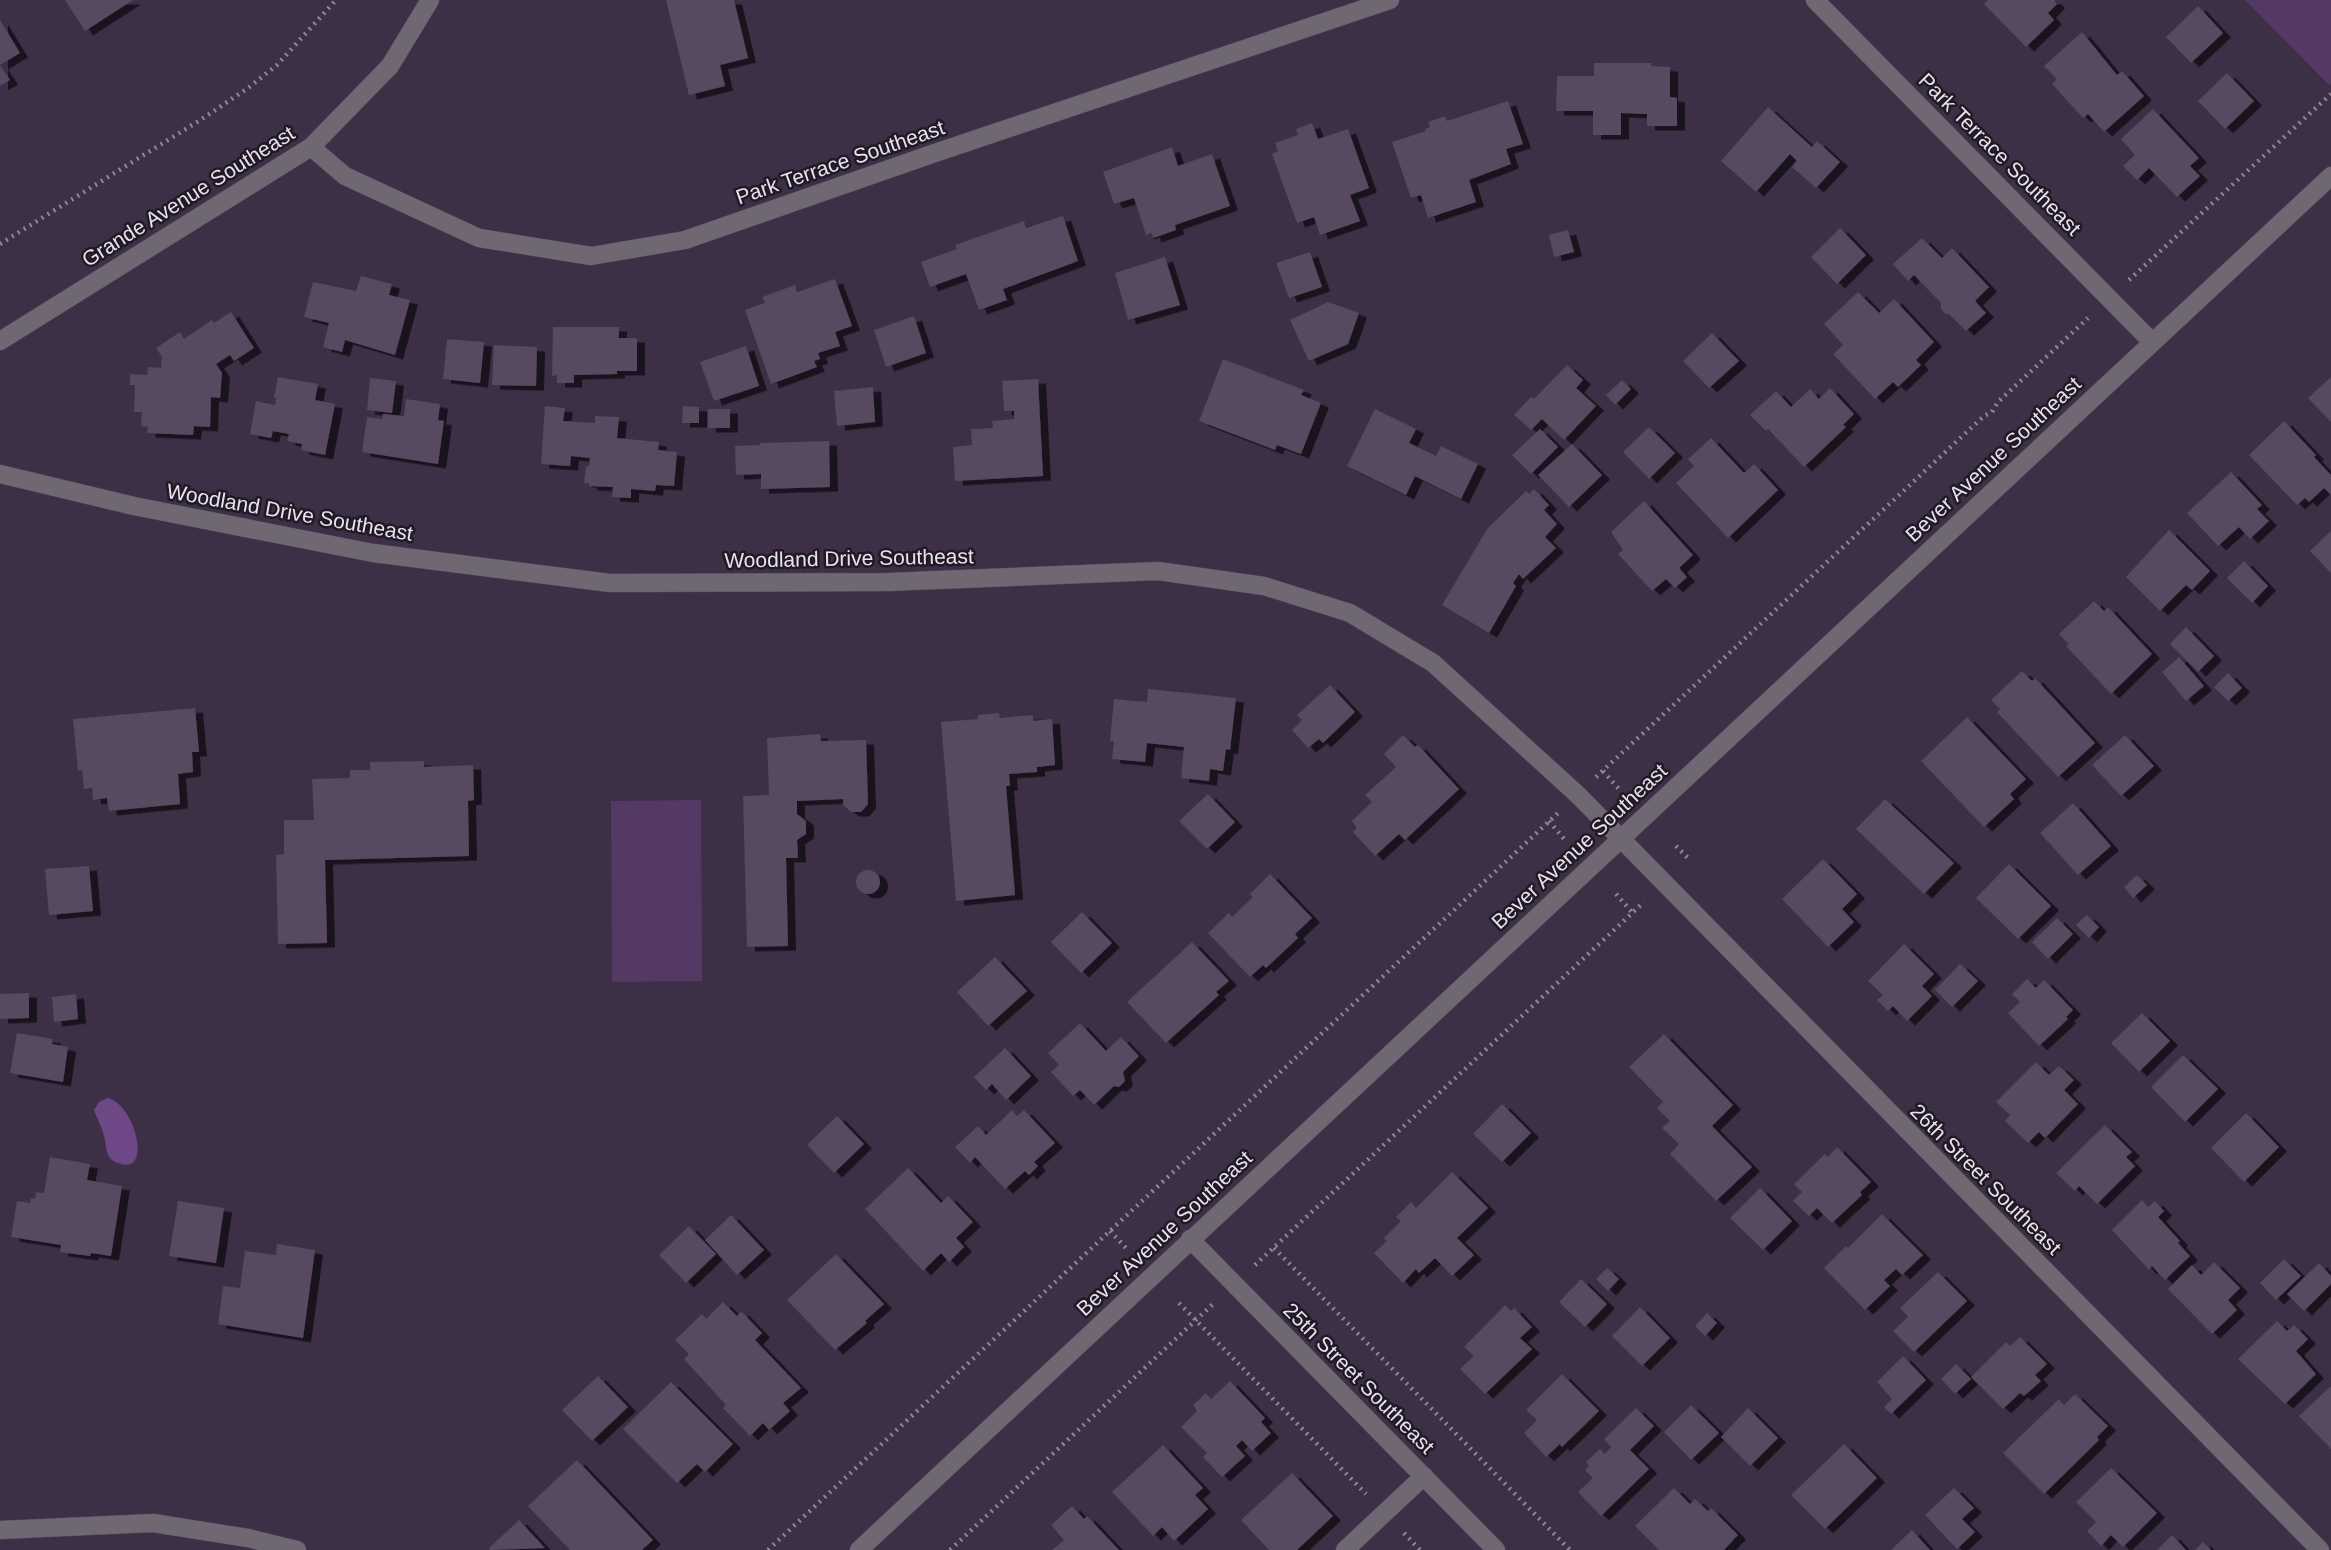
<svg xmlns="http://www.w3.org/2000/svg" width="2331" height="1550" font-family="Helvetica,sans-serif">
	<defs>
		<filter id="shadow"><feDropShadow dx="8" dy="4.5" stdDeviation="0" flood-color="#0009"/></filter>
	</defs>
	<rect width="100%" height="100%" fill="#3d2f46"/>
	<g fill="#533964">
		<path d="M2245,0H2331V83L2329,85Z"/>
		<path d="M701,800L702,981L612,982L611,801Z"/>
	</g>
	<path fill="#6e4787" d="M108,1098C135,1104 154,1177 118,1163C113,1162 108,1157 107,1152C105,1147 106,1141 104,1136C102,1127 97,1119 94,1110L99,1102Z"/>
	<g fill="#564860" filter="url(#shadow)">
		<path d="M65,0H133L85,31Z"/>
		<path d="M666,0H734L748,58L720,65L725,86L689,95Z"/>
		<path d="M1988,0H2054L2057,4L2048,13L2054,20L2026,47L1984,4Z"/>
		<path d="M2198,6L2223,33L2191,63L2166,37Z"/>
		<path d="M0,20L20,53L0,65L10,80L0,86Z"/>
		<path d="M2082,32L2117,75L2122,71L2144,96L2104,132L2088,114L2083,118L2052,84L2057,79L2044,66Z"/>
		<path d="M1594,63H1652L1651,66L1670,67V97L1677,98V126H1647V114L1621,113V135H1593V111H1556L1557,76H1594Z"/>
		<path d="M2227,73L2254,101L2225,129L2198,101Z"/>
		<path d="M1508,101L1523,144L1506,149L1511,164L1469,180L1476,202L1428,218L1421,195L1411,198L1392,142L1426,131L1425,129L1430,127L1428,122L1445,116L1447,121Z"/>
		<path d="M1768,107L1812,147L1817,141L1840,162L1816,188L1792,167L1797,161L1790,154L1756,192L1721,161Z"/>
		<path d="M2153,109L2199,158L2190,166L2200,176L2177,197L2149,168L2137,180L2123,166L2135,155L2121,139Z"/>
		<path d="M1312,123L1318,139L1348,129L1369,188L1350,195L1360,221L1320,235L1314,217L1297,223L1272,154L1278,151L1275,143L1298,135L1296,129Z"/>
		<path d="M1172,147L1178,166L1212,154L1230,206L1175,225L1176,230L1153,238L1152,233L1146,235L1134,198L1114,204L1103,172Z"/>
		<path d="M1063,216L1078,261L1003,289L1007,300L979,310L966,274L930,287L921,262L957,249L955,245L1024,221L1026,228Z"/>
		<path d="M1840,228L1866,255L1837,284L1811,257Z"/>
		<path d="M1568,230L1574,252L1554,257L1549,235Z"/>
		<path d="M1922,238L1942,258L1952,248L1989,287L1975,301L1986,313L1966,331L1949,314H1946L1941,309V303L1914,275L1908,281L1893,264Z"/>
		<path d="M1310,252L1322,287L1289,298L1276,263Z"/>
		<path d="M1165,257L1180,305L1128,320L1115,273Z"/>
		<path d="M361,276L392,284L389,295L410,300L395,355L345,340L342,352L323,347L329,323L304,317L313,282L356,291Z"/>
		<path d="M835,279L852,326L835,332L840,346L818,353L820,359L814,361L817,367L771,384L745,310L765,303L762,297L795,285L797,292Z"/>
		<path d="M1858,292L1879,313L1894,299L1934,342L1916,360L1921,365L1898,387L1893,382L1875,399L1833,354L1843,345L1824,324Z"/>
		<path d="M1328,302L1359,313L1348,344L1309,361L1290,320Z"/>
		<path d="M231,312L254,348L234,361L230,355L216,364L222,373L220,398L211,397L210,427L194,426L193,435L147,433L148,427L141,426L142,412H134L135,385H130V374L147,375L148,367L161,368L162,357L156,348L180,332L184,339L212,320L214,323Z"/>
		<path d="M914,316L926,353L886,367L874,330Z"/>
		<path d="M553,327H619V338H637V371H617V374L574,375V383H557V375L552,376Z"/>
		<path d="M1712,333L1739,361L1709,388L1683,361Z"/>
		<path d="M447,339L484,342L480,383L443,379Z"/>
		<path d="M494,345L537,347L536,386L492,385Z"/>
		<path d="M746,346L759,386L714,401L700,362Z"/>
		<path d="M1223,359L1304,390L1301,395L1321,403L1301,454L1277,445L1275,450L1199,421Z"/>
		<path d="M1567,365L1583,380L1576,388L1596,406L1564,440L1542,419L1531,430L1514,415L1531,397L1534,399Z"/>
		<path d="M278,377L318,384L315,400L335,404L325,455L301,450L302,444L287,441L289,434L273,431L271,438L250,434L256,401L275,405L276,398H274Z"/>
		<path d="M2331,377V422L2308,398Z"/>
		<path d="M370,378L396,381L392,413L367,410Z"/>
		<path d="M1038,379L1043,476L955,481L953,447L972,445L971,429L993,428L992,421L1014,419V411H1004L1002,381Z"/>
		<path d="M1622,380L1631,389L1615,405L1606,395Z"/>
		<path d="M873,387L875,422L837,426L834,391Z"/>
		<path d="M1830,388L1854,414L1843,425L1846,427L1804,467L1768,429L1766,431L1750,415L1776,391L1791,407L1810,389L1819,399Z"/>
		<path d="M406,399L440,404L438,420L444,421L438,464L362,452L367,417L382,419L383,414L404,416Z"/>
		<path d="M545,406L565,408L563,421L595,423V416L619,417L617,438L659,442L658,450L677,452L674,486L656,485L655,491L631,489V498L612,497L613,487L589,486V483H584L586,466H589L590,458L571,456L570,466L541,464Z"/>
		<path d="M683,406L699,407V423H682Z"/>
		<rect x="708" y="409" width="22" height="19"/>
		<path d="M1375,409L1416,429L1409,443L1436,456L1441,446L1478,464L1461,499L1415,476L1406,495L1347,466Z"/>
		<path d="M2284,421L2316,455L2314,457L2331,475V495L2324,488L2309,502L2305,498L2297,505L2249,455Z"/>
		<path d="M1649,427L1675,453L1649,479L1623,452Z"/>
		<path d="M1540,429L1558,447L1531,474L1512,455Z"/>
		<path d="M1711,438L1744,473L1754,464L1778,490L1728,538L1676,483L1694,466L1688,459Z"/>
		<path d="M829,441L830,487L761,489V474L736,475L735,446L760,445V443Z"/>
		<path d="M1572,444L1602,475L1569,507L1538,475Z"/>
		<path d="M2231,472L2262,505L2257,509L2269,521L2250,539L2239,527L2218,546L2187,513Z"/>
		<path d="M1534,489L1549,505L1544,510L1557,524L1545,537L1556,548L1523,579L1519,574L1513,583L1516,586L1489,633L1442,605L1487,529L1526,491L1529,494Z"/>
		<path d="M1644,501L1693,555L1679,568L1687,577L1675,588L1666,579L1652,591L1618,554L1623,550L1611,532Z"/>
		<path d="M2169,530L2210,571L2192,590L2186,585L2160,611L2126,577Z"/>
		<path d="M2331,531V573L2310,551Z"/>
		<path d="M2244,561L2268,586L2252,603L2227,578Z"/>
		<path d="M2094,601L2104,611L2108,607L2152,654L2111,694L2066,646L2069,644L2059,634Z"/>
		<path d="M2186,627L2214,656L2198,672L2170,644Z"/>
		<path d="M2179,657L2204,686L2186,701L2162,672Z"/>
		<path d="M2022,671L2032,681L2035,678L2095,743L2058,777L1997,712L2000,709L1991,700Z"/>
		<path d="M2228,673L2242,688L2228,701L2214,687Z"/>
		<path d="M1330,685L1355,712L1323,743L1319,739L1308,748L1292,730L1302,720L1297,715Z"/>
		<path d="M1148,689L1236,698L1230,750L1226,749L1223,771L1210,769L1209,781L1181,778L1184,747L1147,743L1145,762L1112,759L1114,741H1110L1114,699L1147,702Z"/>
		<path d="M195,708L199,752H192L193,772L178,774L180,804L109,811L107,798L93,800L92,788L84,789L82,770L78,771L73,719Z"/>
		<path d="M999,713L1000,718L1033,715V721L1052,719L1055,765L1037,767V772L1009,774L1010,786H1006L1015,895L956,901L941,722L978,719V715Z"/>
		<path d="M1967,717L2026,779L2010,794L2014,799L1984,827L1921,761Z"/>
		<path d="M820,734L821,741L866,740L868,804L861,812H851L843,805V799L797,801V814L806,821V834L797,840L798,858H786L788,946L747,947L743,796L769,795L767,738Z"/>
		<path d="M1403,735L1415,747L1418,745L1459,789L1405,840L1399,834L1375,856L1353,832L1357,828L1352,821L1372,802L1365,795L1396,767L1384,754Z"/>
		<path d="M2125,735L2154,766L2121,796L2092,765Z"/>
		<path d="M424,761V767L473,765L474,800L468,801L469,856L325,860L327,943L278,944L276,855L284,854V820H314L312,779L350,778V770H370V762Z"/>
		<path d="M1208,794L1235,822L1207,849L1179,821Z"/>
		<path d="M1885,799L1954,863L1924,894L1856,829Z"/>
		<path d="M2073,803L2111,846L2078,875L2040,833Z"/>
		<path d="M1823,859L1857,894L1842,909L1854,922L1828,947L1782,899Z"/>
		<path d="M2009,864L2051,906L2018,939L1976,898Z"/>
		<path d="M89,866L93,911L49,915L45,869Z"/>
		<circle cx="868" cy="882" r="12"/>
		<path d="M1270,874L1312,918L1295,934L1298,938L1266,968L1263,965L1250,977L1208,933L1229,913L1232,917L1253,897L1250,894Z"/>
		<path d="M2137,875L2147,885L2133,898L2124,887Z"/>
		<path d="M1082,912L1112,943L1081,973L1051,942Z"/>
		<path d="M2087,915L2099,927L2089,938L2076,925Z"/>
		<path d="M2057,918L2073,934L2048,959L2032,942Z"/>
		<path d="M1192,942L1229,981L1216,992L1219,995L1166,1043L1127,1002Z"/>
		<path d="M1904,944L1934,974L1922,986L1932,996L1907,1021L1893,1006L1888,1011L1877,1000L1883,995L1868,981Z"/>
		<path d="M995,957L1027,991L988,1026L957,992Z"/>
		<path d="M1960,964L1978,981L1952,1007L1935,990Z"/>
		<path d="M2027,979L2036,988L2044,980L2073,1010L2066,1017L2068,1019L2039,1046L2008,1013L2020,1002L2012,994Z"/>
		<path d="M29,993V1018L0,1019V994Z"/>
		<path d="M76,994L78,1019L54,1022L52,997Z"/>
		<path d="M2142,1013L2170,1041L2139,1072L2111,1043Z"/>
		<path d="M1080,1023L1106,1051L1121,1037L1139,1056L1123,1072L1125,1081L1119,1087L1114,1086L1094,1105L1080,1090L1073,1096L1051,1072L1059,1065L1048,1053Z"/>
		<path d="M17,1033L53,1039L52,1044L68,1047L63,1082L10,1073Z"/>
		<path d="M1664,1034L1733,1105L1712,1126L1752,1167L1716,1201L1670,1154L1679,1144L1662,1128L1670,1121L1657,1108L1663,1102L1629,1067Z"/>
		<path d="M1005,1048L1031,1076L1006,1100L992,1084L986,1090L974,1077Z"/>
		<path d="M2183,1055L2218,1089L2185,1122L2151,1087Z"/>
		<path d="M2036,1062L2049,1075L2059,1066L2074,1080L2064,1090L2078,1104L2045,1138L2039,1132L2028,1143L2005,1121L2010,1115L1996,1102Z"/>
		<path d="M1502,1104L1531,1133L1502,1162L1473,1134Z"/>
		<path d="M1012,1110L1017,1116L1024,1110L1055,1143L1034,1162L1038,1166L1029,1175L1025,1171L1005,1189L975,1157L970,1163L955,1147L978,1126L986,1135Z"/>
		<path d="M2246,1113L2279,1147L2244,1182L2211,1148Z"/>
		<path d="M837,1116L864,1144L834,1173L807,1145Z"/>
		<path d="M2105,1125L2132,1152L2126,1157L2135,1166L2097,1204L2079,1186L2075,1191L2056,1173Z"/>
		<path d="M1837,1147L1871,1182L1860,1192L1862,1195L1832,1223L1817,1208L1809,1216L1793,1201L1802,1192L1794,1184L1825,1154L1828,1157Z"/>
		<path d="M50,1157L90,1164L87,1180L122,1186L111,1256L91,1253L90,1256L60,1252L61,1245L11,1237L17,1201L30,1203L31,1198L35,1199L36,1192L44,1193Z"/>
		<path d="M908,1168L941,1203L948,1196L973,1222L956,1238L964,1247L949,1262L941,1253L923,1271L865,1209Z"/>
		<path d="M1452,1172L1488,1208L1457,1238L1474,1255L1452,1276L1435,1258L1419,1273L1416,1269L1403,1283L1374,1253L1387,1241L1384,1238L1401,1221L1396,1217L1411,1202L1416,1208Z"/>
		<path d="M1760,1188L1792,1221L1763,1250L1730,1218Z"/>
		<path d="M2142,1200L2148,1207L2155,1201L2164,1211L2158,1217L2180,1241L2178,1243L2190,1256L2165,1280L2152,1266L2149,1270L2112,1230Z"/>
		<path d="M178,1201L224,1208L216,1263L169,1256Z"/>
		<path d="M1882,1214L1923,1255L1902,1275L1896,1269L1884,1280L1890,1286L1865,1310L1824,1268L1846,1246L1848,1248Z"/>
		<path d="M731,1215L764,1250L737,1275L705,1240Z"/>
		<path d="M689,1226L716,1254L686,1283L659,1255Z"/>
		<path d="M277,1244L315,1250L303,1338L218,1324L223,1286L240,1288L245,1251L276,1255Z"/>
		<path d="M836,1254L884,1304L865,1321L867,1323L835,1350L787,1300Z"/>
		<path d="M2284,1259L2301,1276L2276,1300L2260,1283Z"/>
		<path d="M2214,1262L2240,1288L2228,1300L2237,1310L2212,1334L2168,1289L2192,1265L2201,1275Z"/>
		<path d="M2319,1263L2331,1276V1284L2304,1311L2287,1294Z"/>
		<path d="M1607,1268L1619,1279L1608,1291L1596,1279Z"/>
		<path d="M1938,1272L1967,1301L1914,1352L1893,1331L1908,1317L1900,1308Z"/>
		<path d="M1581,1279L1607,1304L1585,1327L1559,1302Z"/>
		<path d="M723,1302L737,1316L741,1311L762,1333L755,1340L801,1388L783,1403L790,1411L769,1430L763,1423L750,1436L723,1408L726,1405L684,1359L689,1354L675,1340L702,1314L706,1319Z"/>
		<path d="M1505,1305L1511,1311L1514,1308L1532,1327L1520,1338L1532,1349L1485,1394L1460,1369L1474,1356L1464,1347Z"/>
		<path d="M1640,1307L1670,1338L1642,1366L1612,1336Z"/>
		<path d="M1707,1313L1717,1323L1705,1336L1695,1326Z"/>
		<path d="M2277,1321L2287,1331L2294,1325L2308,1339L2296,1351L2316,1374L2285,1404L2238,1359Z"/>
		<path d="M2020,1337L2047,1364L2035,1375L2041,1381L2024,1396L2020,1393L2003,1409L1971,1377L2006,1342L2010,1346Z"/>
		<path d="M1903,1356L1926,1380L1891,1414L1884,1407L1892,1399L1877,1382Z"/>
		<path d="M1956,1364L1971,1379L1955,1394L1941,1379Z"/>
		<path d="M1562,1374L1599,1411L1562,1447L1560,1444L1546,1457L1524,1433L1537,1420L1526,1410Z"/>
		<path d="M598,1376L628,1407L592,1441L562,1410Z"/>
		<path d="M1230,1381L1265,1418L1261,1422L1271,1433L1252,1451L1242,1440L1236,1446L1245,1456L1222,1477L1203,1457L1207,1453L1181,1427L1197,1411L1193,1405L1206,1393L1211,1399Z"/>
		<path d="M671,1382L733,1444L705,1472L697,1464L677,1483L623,1429Z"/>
		<path d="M2331,1386V1449L2299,1416Z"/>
		<path d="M2075,1394L2108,1426L2097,1437L2099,1440L2044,1494L2003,1453L2059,1399L2064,1405Z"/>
		<path d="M1691,1405L1719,1433L1691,1460L1664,1432Z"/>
		<path d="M1636,1408L1654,1426L1630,1450L1649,1469L1601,1516L1578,1492L1593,1478L1585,1470L1589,1466L1586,1462L1600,1449L1605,1454L1611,1447L1604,1439Z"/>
		<path d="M1748,1408L1778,1438L1750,1466L1721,1437Z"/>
		<path d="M1844,1444L1877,1478L1825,1529L1791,1495Z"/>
		<path d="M1163,1445L1203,1488L1195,1495L1208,1509L1174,1541L1162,1527L1153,1536L1112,1492Z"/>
		<path d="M577,1460L653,1540L642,1550H570L528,1506Z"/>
		<path d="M2111,1468L2157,1513L2123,1547L2111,1535L2101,1546L2087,1531L2096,1522L2076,1502Z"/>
		<path d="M1292,1473L1333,1516L1297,1550H1269L1241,1520Z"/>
		<path d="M1674,1488L1690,1504L1695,1499L1708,1511L1711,1508L1738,1535L1724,1550H1659L1635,1526Z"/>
		<path d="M1954,1488L1974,1508L1962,1519L1975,1532L1957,1549L1925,1515Z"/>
		<path d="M1072,1506L1084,1519L1087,1516L1119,1550H1052L1064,1540L1051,1525Z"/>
		<path d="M519,1520L545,1548L490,1550L489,1548Z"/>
		<path d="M1912,1530L1930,1550H1891Z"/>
		<path d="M2172,1535L2186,1550H2157Z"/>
		<path d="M2203,1542L2211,1550H2195Z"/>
	</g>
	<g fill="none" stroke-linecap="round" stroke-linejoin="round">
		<g stroke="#594b61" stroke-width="19">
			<g id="minor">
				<path d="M1815,0L2152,342"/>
				<path d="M311,147L345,176L479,238L591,256L685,240L932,154L1390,0"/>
				<path d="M0,341L311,147L390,66L430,0"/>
				<path d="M0,474L134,506L373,553L610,583L888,582L1158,571L1264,586L1350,613L1433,663L1578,795L2320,1550"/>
				<path d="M1190,1239L1496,1550"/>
				<path d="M0,1530L153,1523L248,1538L297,1550"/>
				<path d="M859,1550L2331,176"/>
				<path d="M1345,1550L1424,1476"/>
			</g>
		</g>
		<g stroke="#918698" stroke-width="4.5" stroke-dasharray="2 5" stroke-linecap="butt">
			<path d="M0,244L205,117L248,88L277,65L336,0"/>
			<path d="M2129,280L2331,94"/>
			<path d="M1603,771L1619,789"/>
			<path d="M1596,777L1984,416L1992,412L1998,402L2088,318"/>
			<path d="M1549,821L1565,840"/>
			<path d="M1676,846L1690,860"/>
			<path d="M1616,894L1633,913"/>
			<path d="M1110,1231L1128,1250"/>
			<path d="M1274,1248L1570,1550"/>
			<path d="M1255,1265L1644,902"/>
			<path d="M1179,1303L1366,1494"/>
			<path d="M1404,1533L1420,1550"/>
			<path d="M768,1550L1558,813"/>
			<path d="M950,1550L1213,1304"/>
		</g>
		<use href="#minor" stroke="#6f6873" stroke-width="18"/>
	</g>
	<g text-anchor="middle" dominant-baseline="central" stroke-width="5" stroke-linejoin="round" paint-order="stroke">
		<g font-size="21" fill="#e9e1ef" stroke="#201a25">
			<text transform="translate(2000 154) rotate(45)">Park Terrace Southeast</text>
			<text transform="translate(840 162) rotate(-19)">Park Terrace Southeast</text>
			<text transform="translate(188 196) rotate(-32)">Grande Avenue Southeast</text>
			<text transform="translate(1993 459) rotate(-43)">Bever Avenue Southeast</text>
			<text transform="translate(290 512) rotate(10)">Woodland Drive Southeast</text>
			<text transform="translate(849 558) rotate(-1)">Woodland Drive Southeast</text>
			<text transform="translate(1579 846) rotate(-43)">Bever Avenue Southeast</text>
			<text transform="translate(1986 1179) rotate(45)">26th Street Southeast</text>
			<text transform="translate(1164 1233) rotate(-43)">Bever Avenue Southeast</text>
			<text transform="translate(1359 1378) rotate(45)">25th Street Southeast</text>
		</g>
	</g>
</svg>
